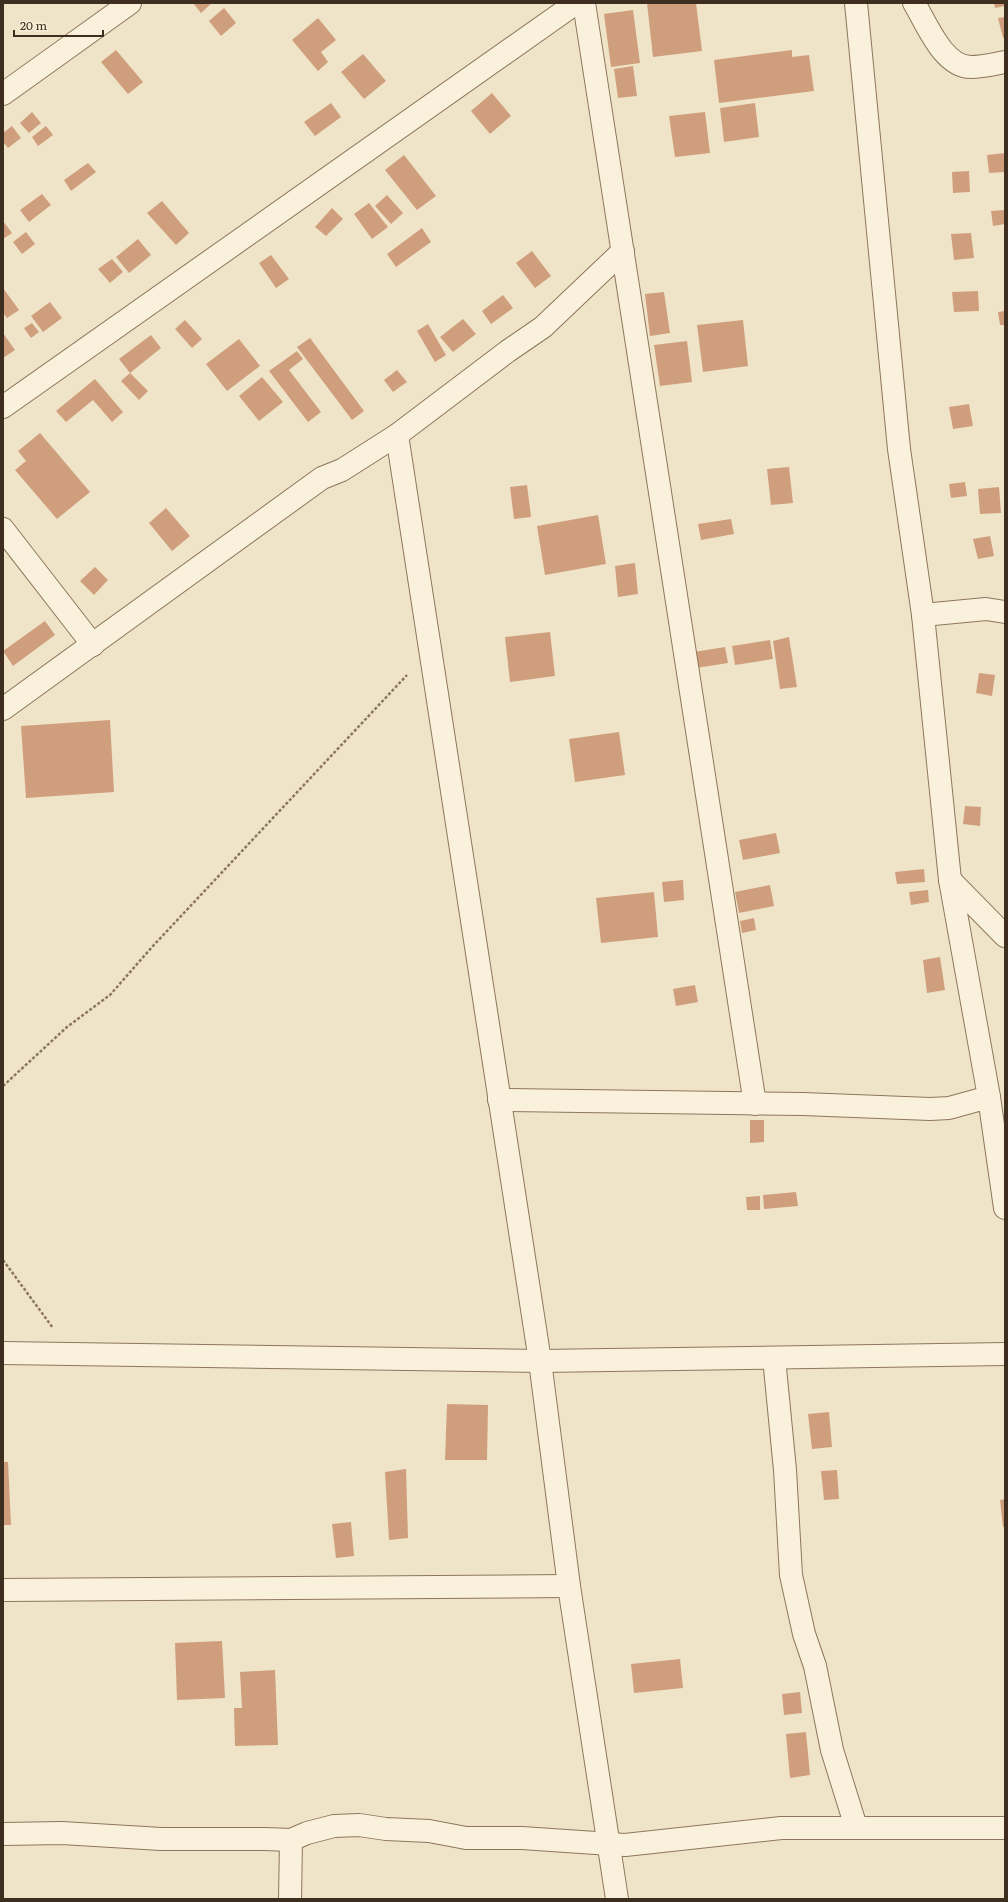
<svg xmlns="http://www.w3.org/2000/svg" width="1008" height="1902" font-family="Literata,serif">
	<rect width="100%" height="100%" fill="#f0e4c8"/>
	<g fill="#cf9f7d">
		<path d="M193,3H212L201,13Z"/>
		<path d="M647,3H696L702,51L653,57Z"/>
		<path d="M994,3H1005V6L995,8Z"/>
		<path d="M224,8L236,23L221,36L209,21Z"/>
		<path d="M633,10L640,63L611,67L604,14Z"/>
		<path d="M1005,17V37L1003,38L998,18Z"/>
		<path d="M318,18L336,40L321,52L328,62L318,71L292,40Z"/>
		<path d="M116,50L143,82L128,94L101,62Z"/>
		<path d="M792,50V57L809,55L814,91L719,103L714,60Z"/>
		<path d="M363,54L386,81L364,99L341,72Z"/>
		<path d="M633,66L637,96L618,98L614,69Z"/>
		<path d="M492,93L511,116L490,134L471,111Z"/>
		<path d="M331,103L341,117L315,136L304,122Z"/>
		<path d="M755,103L759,137L724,142L720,108Z"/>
		<path d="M32,112L41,123L29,133L20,123Z"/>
		<path d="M705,112L710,153L675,157L669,116Z"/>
		<path d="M12,126L21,138L8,148L3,142V133Z"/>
		<path d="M46,126L53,135L38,146L32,137Z"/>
		<path d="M1005,153V172L989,173L987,155Z"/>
		<path d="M404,155L436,196L417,210L385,170Z"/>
		<path d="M88,163L96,172L71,191L64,180Z"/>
		<path d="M969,171L970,192L953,193L952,172Z"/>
		<path d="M42,194L51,205L29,222L20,210Z"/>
		<path d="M387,195L403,213L391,224L375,206Z"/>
		<path d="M162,201L189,233L176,245L147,213Z"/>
		<path d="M369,203L388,227L372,239L354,214Z"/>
		<path d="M332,208L343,219L326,236L315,227Z"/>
		<path d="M1005,210V224L993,226L991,211Z"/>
		<path d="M3,221L12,233L3,239Z"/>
		<path d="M422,228L431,242L396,267L387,254Z"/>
		<path d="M26,232L35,244L22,254L13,242Z"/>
		<path d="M971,233L974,258L954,260L951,234Z"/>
		<path d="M138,239L151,255L129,273L116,257Z"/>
		<path d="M532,251L551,276L535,288L516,263Z"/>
		<path d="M271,255L289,279L276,288L259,263Z"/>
		<path d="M112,259L123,272L110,283L98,269Z"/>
		<path d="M3,288L19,310L7,318L3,313Z"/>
		<path d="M978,291L979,311L954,312L952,292Z"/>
		<path d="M664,292L670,333L650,336L645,294Z"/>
		<path d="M503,295L513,308L491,324L482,311Z"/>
		<path d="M50,302L62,318L43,332L31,316Z"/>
		<path d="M1005,311V325H1000L998,312Z"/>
		<path d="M463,319L476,334L453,352L440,337Z"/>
		<path d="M185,320L202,339L192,348L175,329Z"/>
		<path d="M743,320L748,366L703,372L697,325Z"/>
		<path d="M32,323L39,332L31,338L24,328Z"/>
		<path d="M428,324L446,355L435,362L417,331Z"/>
		<path d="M3,333L15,350L3,358Z"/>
		<path d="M151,335L161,348L130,373L148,391L139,400L121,381L130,373L119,359Z"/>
		<path d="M310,338L364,411L352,420L297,347Z"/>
		<path d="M239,339L260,366L227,391L206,364Z"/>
		<path d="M687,341L692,382L660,386L654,345Z"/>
		<path d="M297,351L303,359L289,370L321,412L308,422L269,371Z"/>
		<path d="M397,370L407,382L393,392L384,380Z"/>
		<path d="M262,377L283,402L259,421L239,396Z"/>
		<path d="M95,379L123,412L112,422L93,400L66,422L56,411Z"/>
		<path d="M969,404L973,426L953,429L949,407Z"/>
		<path d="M40,433L90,492L57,519L15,470L26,461L18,451Z"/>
		<path d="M789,467L793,503L771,505L767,469Z"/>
		<path d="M965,482L967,496L951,498L949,484Z"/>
		<path d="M527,485L531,517L514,519L510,487Z"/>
		<path d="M999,487L1001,513L980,514L978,489Z"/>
		<path d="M166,508L190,536L172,551L149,523Z"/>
		<path d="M598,515L606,564L545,575L537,526Z"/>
		<path d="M731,519L734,534L701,540L698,524Z"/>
		<path d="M990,536L994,556L978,559L973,539Z"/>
		<path d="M635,563L638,594L618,597L615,566Z"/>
		<path d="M95,567L108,580L94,595L80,581Z"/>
		<path d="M45,621L55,635L13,666L3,651Z"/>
		<path d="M550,632L555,676L510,682L505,637Z"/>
		<path d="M789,637L797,687L780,689L773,641Z"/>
		<path d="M770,640L773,659L735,665L732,646Z"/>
		<path d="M725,647L728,663L696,668L694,652Z"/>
		<path d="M979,673L995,675L992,696L976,693Z"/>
		<path d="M110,720L114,792L26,798L21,726Z"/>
		<path d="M619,732L625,775L575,782L569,739Z"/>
		<path d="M965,806L981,807L980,826L963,824Z"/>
		<path d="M776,833L780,853L743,860L739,840Z"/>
		<path d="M924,869L925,882L897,884L895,872Z"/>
		<path d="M683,880L684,900L664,902L662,882Z"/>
		<path d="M770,885L774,906L739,913L735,892Z"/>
		<path d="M928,890L929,902L911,905L909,892Z"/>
		<path d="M654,892L658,937L601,943L596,898Z"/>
		<path d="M754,918L756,930L742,933L740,921Z"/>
		<path d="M940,957L945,990L927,993L923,960Z"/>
		<path d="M695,985L698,1002L676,1006L673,989Z"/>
		<path d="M750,1120H764V1142L750,1143Z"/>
		<path d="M796,1192L798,1206L764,1209L763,1195Z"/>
		<path d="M760,1196V1210H747L746,1197Z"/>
		<path d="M447,1404L488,1405L487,1460H445Z"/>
		<path d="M829,1412L832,1447L812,1449L808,1414Z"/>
		<path d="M3,1462H8L11,1525H3Z"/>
		<path d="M406,1469L408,1538L389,1540L385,1472Z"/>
		<path d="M837,1470L839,1499L824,1500L821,1471Z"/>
		<path d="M1005,1499V1527H1003L1000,1500Z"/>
		<path d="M351,1522L354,1556L336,1558L332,1524Z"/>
		<path d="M222,1641L225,1698L177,1700L175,1643Z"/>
		<path d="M680,1659L683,1688L634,1693L631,1664Z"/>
		<path d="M275,1670L278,1745L235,1746L234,1708H242L240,1672Z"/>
		<path d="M800,1692L802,1713L784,1715L782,1694Z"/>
		<path d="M806,1732L810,1775L790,1778L786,1734Z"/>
	</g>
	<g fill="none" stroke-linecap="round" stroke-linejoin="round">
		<g stroke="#8d765c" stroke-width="24">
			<g id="street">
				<path d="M584,3L755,1104"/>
				<path d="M856,3L899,449L923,615L950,880L989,1097L1005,1208"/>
				<path d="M914,3C927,24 943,67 971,67C982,67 994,64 1005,62"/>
				<path d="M3,94L130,3"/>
				<path d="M3,407L576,3"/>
				<path d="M397,435L540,1361L569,1586L617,1899"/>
				<path d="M3,529L93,645"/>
				<path d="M923,615L986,609L1005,612"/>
				<path d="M3,709L322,478L342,470L397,435L508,351L543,327L623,251"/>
				<path d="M950,880L1005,936"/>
				<path d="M499,1100L803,1104L930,1109L949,1108L989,1097"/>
				<path d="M3,1353L540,1361L1005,1354"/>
				<path d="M774,1358L785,1470L791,1575L804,1634L815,1666L832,1750L856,1827"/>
				<path d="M3,1590L569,1586"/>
				<path d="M3,1834L62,1833L161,1839H265L291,1840L307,1833L334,1826L359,1825L386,1829L429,1831L466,1838H522L625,1845L781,1828H1005"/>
				<path d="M290,1899L291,1840"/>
			</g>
		</g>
		<g stroke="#8d765c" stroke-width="2.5" stroke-dasharray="3 2" stroke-linecap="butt">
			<path d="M3,1086L67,1027L110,995L152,947L407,675"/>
			<path d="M3,1260L53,1328"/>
		</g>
		<use href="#street" stroke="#faf1dc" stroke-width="22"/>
	</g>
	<rect width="1008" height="1902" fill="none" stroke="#3d2e20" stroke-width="8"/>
	<path d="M14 30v6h89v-6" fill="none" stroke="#3d2e20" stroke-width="2"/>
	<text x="20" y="30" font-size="12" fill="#3d2e20" stroke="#f7eed8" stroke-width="3" paint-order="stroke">20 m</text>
</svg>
